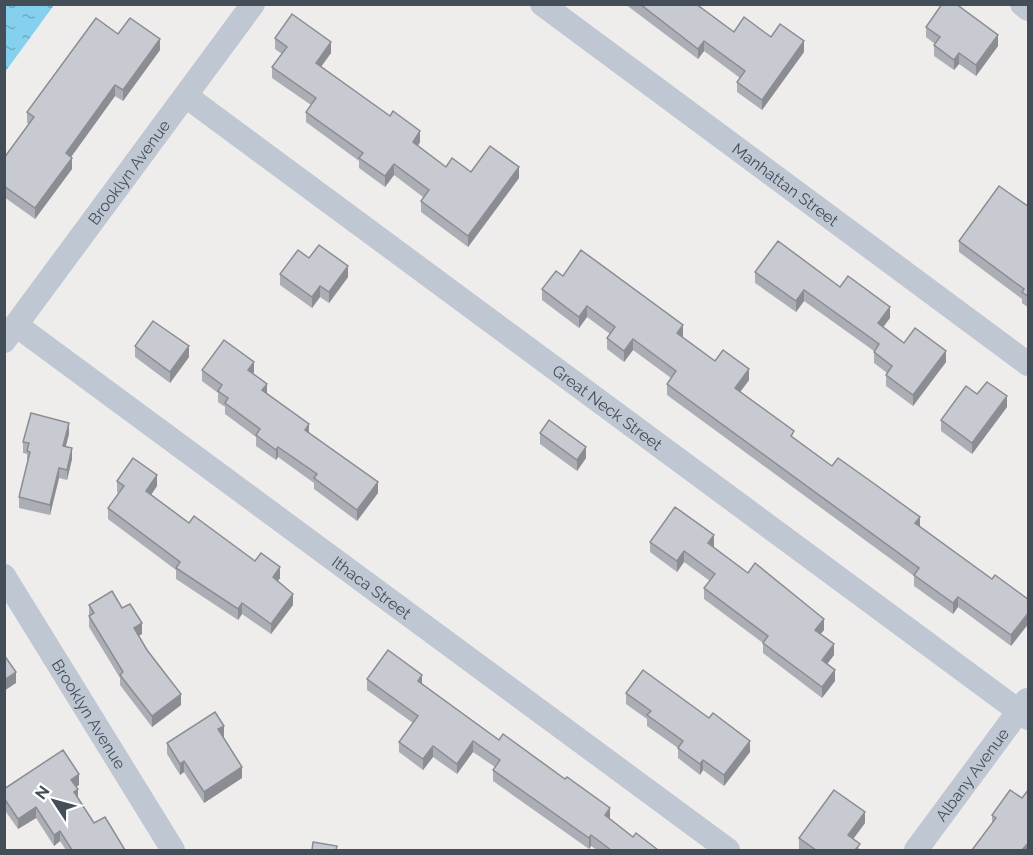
<svg xmlns="http://www.w3.org/2000/svg" width="1033" height="855" font-family="Raleway,sans-serif">
	<defs>
		<pattern id="water-ripples" width="26" height="14" patternUnits="userSpaceOnUse" patternTransform="scale(1.5)"><rect width="26" height="14" fill="#84d0ed"/><path d="M2 4q2-2 4 0t4 0M15 11q2-2 4 0t4 0" fill="none" stroke="#6eabc3"/></pattern>
	</defs>
	<rect width="100%" height="100%" fill="#efecec"/>
	<path fill="url(#water-ripples)" d="M5,4L54,5L5,72L4,5Z"/>
	<g fill="none" stroke-linecap="round" stroke-linejoin="round">
		<g stroke="#bec7d2" stroke-width="24">
			<path id="s1" d="M542,4L1028,364"/>
			<path d="M1022,4L1028,9"/>
			<path id="s2" d="M186,96L1028,718"/>
			<path id="s3" d="M16,325L728,850"/>
			<path id="s4" d="M4,341L253,4"/>
			<path id="s5" d="M4,576L173,850"/>
			<path id="s6" d="M916,850L1027,700"/>
		</g>
	</g>
	<g fill="#acaeb5">
		<path d="M625,4H696L734,32L771,37L804,52L762,110L737,92V82L740,78L704,51L698,59Z"/>
		<path d="M926,27L998,46L976,76L959,64L954,70L934,56V45L935,44L926,37Z"/>
		<path d="M118,34L160,50L123,101L115,96L71,157L72,169L35,219L4,197V158L29,124L27,123V112Z"/>
		<path d="M275,38L331,53L321,66L420,142L418,146L446,167L471,172L519,178L468,247L421,212V201L423,197L394,175L385,187L359,168V161L306,122V112L311,105L272,78V67L282,54L275,49Z"/>
		<path d="M1029,207V308L1022,303V299L959,252V241Z"/>
		<path d="M309,258L348,277L329,303L320,297L312,308L280,285V274Z"/>
		<path d="M755,272L840,287L890,318L883,327L904,343L946,362L913,406L886,386V375L887,373L874,363V351L804,301L796,312L755,283Z"/>
		<path d="M563,276L683,336L682,337L715,361L749,380L740,392L794,439L832,466L920,527L992,579L1029,600V623L1011,646L958,607L953,614L914,586V576L667,395V384L671,378L633,350L624,362L607,349V338L610,334L587,317L579,328L542,300V289Z"/>
		<path d="M135,346L189,357L170,383L135,357Z"/>
		<path d="M202,370L254,372L253,374L267,393L309,433L378,493L357,521L314,489V483L278,457L276,460L256,446V437L225,414V407L218,402V393L202,381Z"/>
		<path d="M977,394L1007,407L972,454L941,431V420Z"/>
		<path d="M540,433L586,458L577,471L540,444Z"/>
		<path d="M69,434L66,446L72,459L67,480L59,478L50,515L19,508V497L28,462H27V454L23,453V442Z"/>
		<path d="M117,481L157,486L151,495L189,523L255,561L280,578L278,581L293,605L271,634L242,614L238,620L176,579V570L108,519V508L119,493L117,492Z"/>
		<path d="M650,542L714,546L713,547L824,630L820,634L834,655L827,664L835,681L822,698L763,653V643L704,599V588L710,581L684,562L677,572L650,552Z"/>
		<path d="M89,605L122,608L142,634L139,636L181,705L152,727L120,685V678L89,627Z"/>
		<path d="M367,679L422,684L610,819L633,837L658,850H597L591,846L589,849L493,781V770L495,767L473,752L457,774L433,757L423,770L399,752V742L413,723L367,690Z"/>
		<path d="M626,693L750,752L724,786L703,770L700,775L678,758V748L647,726V719L626,704Z"/>
		<path d="M223,737L242,778L204,803L184,772L180,775L167,754V743L224,737Z"/>
		<path d="M79,785L76,787L78,798L94,823L125,850H66L60,841L54,846L36,818L18,829L4,809V789Z"/>
		<path d="M1022,798L1029,850L992,823V815Z"/>
		<path d="M865,823L853,839L860,850H801L799,849V838Z"/>
	</g>
	<g fill="#8c8d93">
		<path d="M998,35V46L976,76V65Z"/>
		<path d="M160,39V50L123,101V90Z"/>
		<path d="M704,41V51L698,59V49Z"/>
		<path d="M804,41V52L762,110V100Z"/>
		<path d="M331,42V53L316,74V63Z"/>
		<path d="M959,53V64L954,70V60Z"/>
		<path d="M115,85V96L66,164V153Z"/>
		<path d="M420,131V142L413,153V142Z"/>
		<path d="M72,158V169L35,219V208Z"/>
		<path d="M394,164V175L385,187V176Z"/>
		<path d="M519,167V178L468,247V236Z"/>
		<path d="M348,266V277L329,303V292Z"/>
		<path d="M320,286V297L312,308V297Z"/>
		<path d="M804,290V301L796,312V301Z"/>
		<path d="M587,306V317L579,328V317Z"/>
		<path d="M890,307V318L878,334V323Z"/>
		<path d="M683,325V336L677,344V333Z"/>
		<path d="M633,339V350L624,362V351Z"/>
		<path d="M189,346V357L170,383V372Z"/>
		<path d="M946,351V362L913,406V395Z"/>
		<path d="M254,362V372L248,381V370Z"/>
		<path d="M749,369V380L735,399V388Z"/>
		<path d="M267,384V395L262,390Z"/>
		<path d="M1007,396V407L972,454V443Z"/>
		<path d="M69,423V434L63,456V446Z"/>
		<path d="M309,424V435L305,430Z"/>
		<path d="M278,447V457L276,460V450Z"/>
		<path d="M586,447V458L577,471V460Z"/>
		<path d="M72,448V459L67,480V470Z"/>
		<path d="M59,468V478L50,515V505Z"/>
		<path d="M157,475V486L146,502V491Z"/>
		<path d="M378,482V493L357,521V510Z"/>
		<path d="M920,517V528L915,523Z"/>
		<path d="M714,535V546L708,554V543Z"/>
		<path d="M684,551V562L677,572V561Z"/>
		<path d="M280,567V578L273,587V577Z"/>
		<path d="M293,594V605L271,634V624Z"/>
		<path d="M958,597V607L953,614V603Z"/>
		<path d="M242,603V614L238,620V609Z"/>
		<path d="M1029,612V623L1011,646V635Z"/>
		<path d="M824,619V630L815,641V630Z"/>
		<path d="M142,623V634L134,638V628Z"/>
		<path d="M834,644V655L822,671V660Z"/>
		<path d="M835,670V681L822,698V687Z"/>
		<path d="M16,672V683L4,691V680Z"/>
		<path d="M422,675V686L418,681Z"/>
		<path d="M181,694V705L152,727V716Z"/>
		<path d="M224,726V737L218,740V729Z"/>
		<path d="M473,741V752L457,774V764Z"/>
		<path d="M750,741V752L724,786V775Z"/>
		<path d="M433,746V757L423,770V759Z"/>
		<path d="M703,760V770L700,775V764Z"/>
		<path d="M184,761V772L180,775V764Z"/>
		<path d="M242,767V778L204,803V792Z"/>
		<path d="M79,774V785L71,790V780Z"/>
		<path d="M78,789V800L74,792Z"/>
		<path d="M36,807V818L18,829V819Z"/>
		<path d="M610,808V819L605,815Z"/>
		<path d="M865,812V823L848,846V835Z"/>
		<path d="M60,831V841L54,846V835Z"/>
		<path d="M591,835V846L589,849V838Z"/>
		<path d="M1029,842V850H1022Z"/>
	</g>
	<g fill="#c8cad2" stroke="#8c8d93" stroke-width="1.5">
		<path d="M640,4H696L734,32L744,17L771,37L780,24L804,41L762,100L737,82L745,71L704,41L698,49Z"/>
		<path d="M942,4H956L998,35L976,65L959,53L954,60L934,45L940,37L926,27Z"/>
		<path d="M292,14L331,42L316,63L390,116L393,111L420,131L413,142L446,167L452,158L471,172L490,146L519,167L468,236L421,201L429,190L394,164L385,176L359,158L363,153L306,112L316,98L272,67L287,47L275,38Z"/>
		<path d="M96,18L118,34L130,18L160,39L123,90L115,85L66,153L72,158L35,208L4,186V158L34,117L27,112Z"/>
		<path d="M999,186L1029,207V297L1022,292L1024,289L959,241Z"/>
		<path d="M778,241L840,287L848,276L890,307L878,323L904,343L915,328L946,351L913,395L886,375L892,366L874,352L879,344L804,290L796,301L755,272Z"/>
		<path d="M319,245L348,266L329,292L320,286L312,297L280,274L298,250L309,258Z"/>
		<path d="M581,250L683,325L677,333L715,361L723,350L749,369L735,388L794,431L791,436L832,466L838,458L876,485L920,517L915,523L992,579L995,575L1029,600V612L1011,635L958,597L953,603L914,575L919,568L667,384L676,371L633,339L624,351L607,338L615,327L587,306L579,317L542,289L556,271L563,276Z"/>
		<path d="M153,321L189,346L170,372L135,346Z"/>
		<path d="M224,340L254,362L248,370L267,384L262,390L309,424L305,430L378,482L357,510L314,478L317,474L278,447L276,450L256,435L260,429L225,403L228,398L218,391L222,385L202,370Z"/>
		<path d="M987,382L1007,396L972,443L941,420L966,386L977,394Z"/>
		<path d="M31,413L69,423L63,446L72,448L67,470L59,468L50,505L19,497L30,452L27,451L29,443L23,442Z"/>
		<path d="M549,420L586,447L577,460L540,433Z"/>
		<path d="M133,458L157,475L146,491L189,523L194,516L255,561L261,553L280,567L273,577L293,594L271,624L242,603L238,609L176,568L180,562L108,508L124,486L117,481Z"/>
		<path d="M675,507L714,535L708,543L748,573L755,563L824,619L815,630L834,644L822,660L835,670L822,687L763,643L768,636L704,588L715,574L684,551L677,561L650,542Z"/>
		<path d="M112,591L122,608L130,604L142,623L134,628L147,650L181,694L152,716L120,675L123,672L89,616L94,613L89,605Z"/>
		<path d="M388,650L422,675L418,681L499,740L503,734L565,779L567,777L610,808L605,815L633,837L636,833L658,850H611L591,835L589,838L493,770L500,760L473,741L457,764L433,746L423,759L399,742L418,716L367,679Z"/>
		<path d="M4,655L16,672L4,680Z"/>
		<path d="M643,670L709,718L713,713L750,741L724,775L703,760L700,764L678,748L683,741L647,715L651,711L626,693Z"/>
		<path d="M215,712L224,726L218,729L242,767L204,792L184,761L180,764L167,743Z"/>
		<path d="M63,750L79,774L71,780L78,789L74,792L94,823L105,817L125,850H72L60,831L54,835L36,807L18,819L4,798V789Z"/>
		<path d="M1029,789V842L1022,850H972L996,818L992,815L1010,790L1022,798Z"/>
		<path d="M834,790L865,812L848,835L860,844L855,850H816L799,838Z"/>
		<path d="M313,842L337,846L336,850H312Z"/>
	</g>
	<g text-anchor="middle" dominant-baseline="central" stroke-width="6" stroke-linejoin="round" paint-order="stroke">
		<g font-size="16" fill="#444e59" stroke="#fff">
			<text stroke="none"><textPath href="#s4" startOffset="210">Brooklyn Avenue</textPath></text>
			<text stroke="none"><textPath href="#s1" startOffset="303">Manhattan Street</textPath></text>
			<text stroke="none"><textPath href="#s2" startOffset="524">Great Neck Street</textPath></text>
			<text stroke="none"><textPath href="#s3" startOffset="442">Ithaca Street</textPath></text>
			<text stroke="none"><textPath href="#s5" startOffset="162">Brooklyn Avenue</textPath></text>
			<text stroke="none"><textPath href="#s6" startOffset="94">Albany Avenue</textPath></text>
		</g>
	</g>
	<rect width="1033" height="855" fill="none" stroke="#444e59" stroke-width="12"/>
	<g transform="translate(54 801) rotate(306)" stroke="#ffffff" stroke-width="4.5" paint-order="stroke">
	<path d="M0-4.5L10 22L0 15L-10 22Z" fill="#444e59"/>
	<text y="-9" font-size="16" font-weight="bold" text-anchor="middle" fill="#444e59">N</text>
	</g>
</svg>
